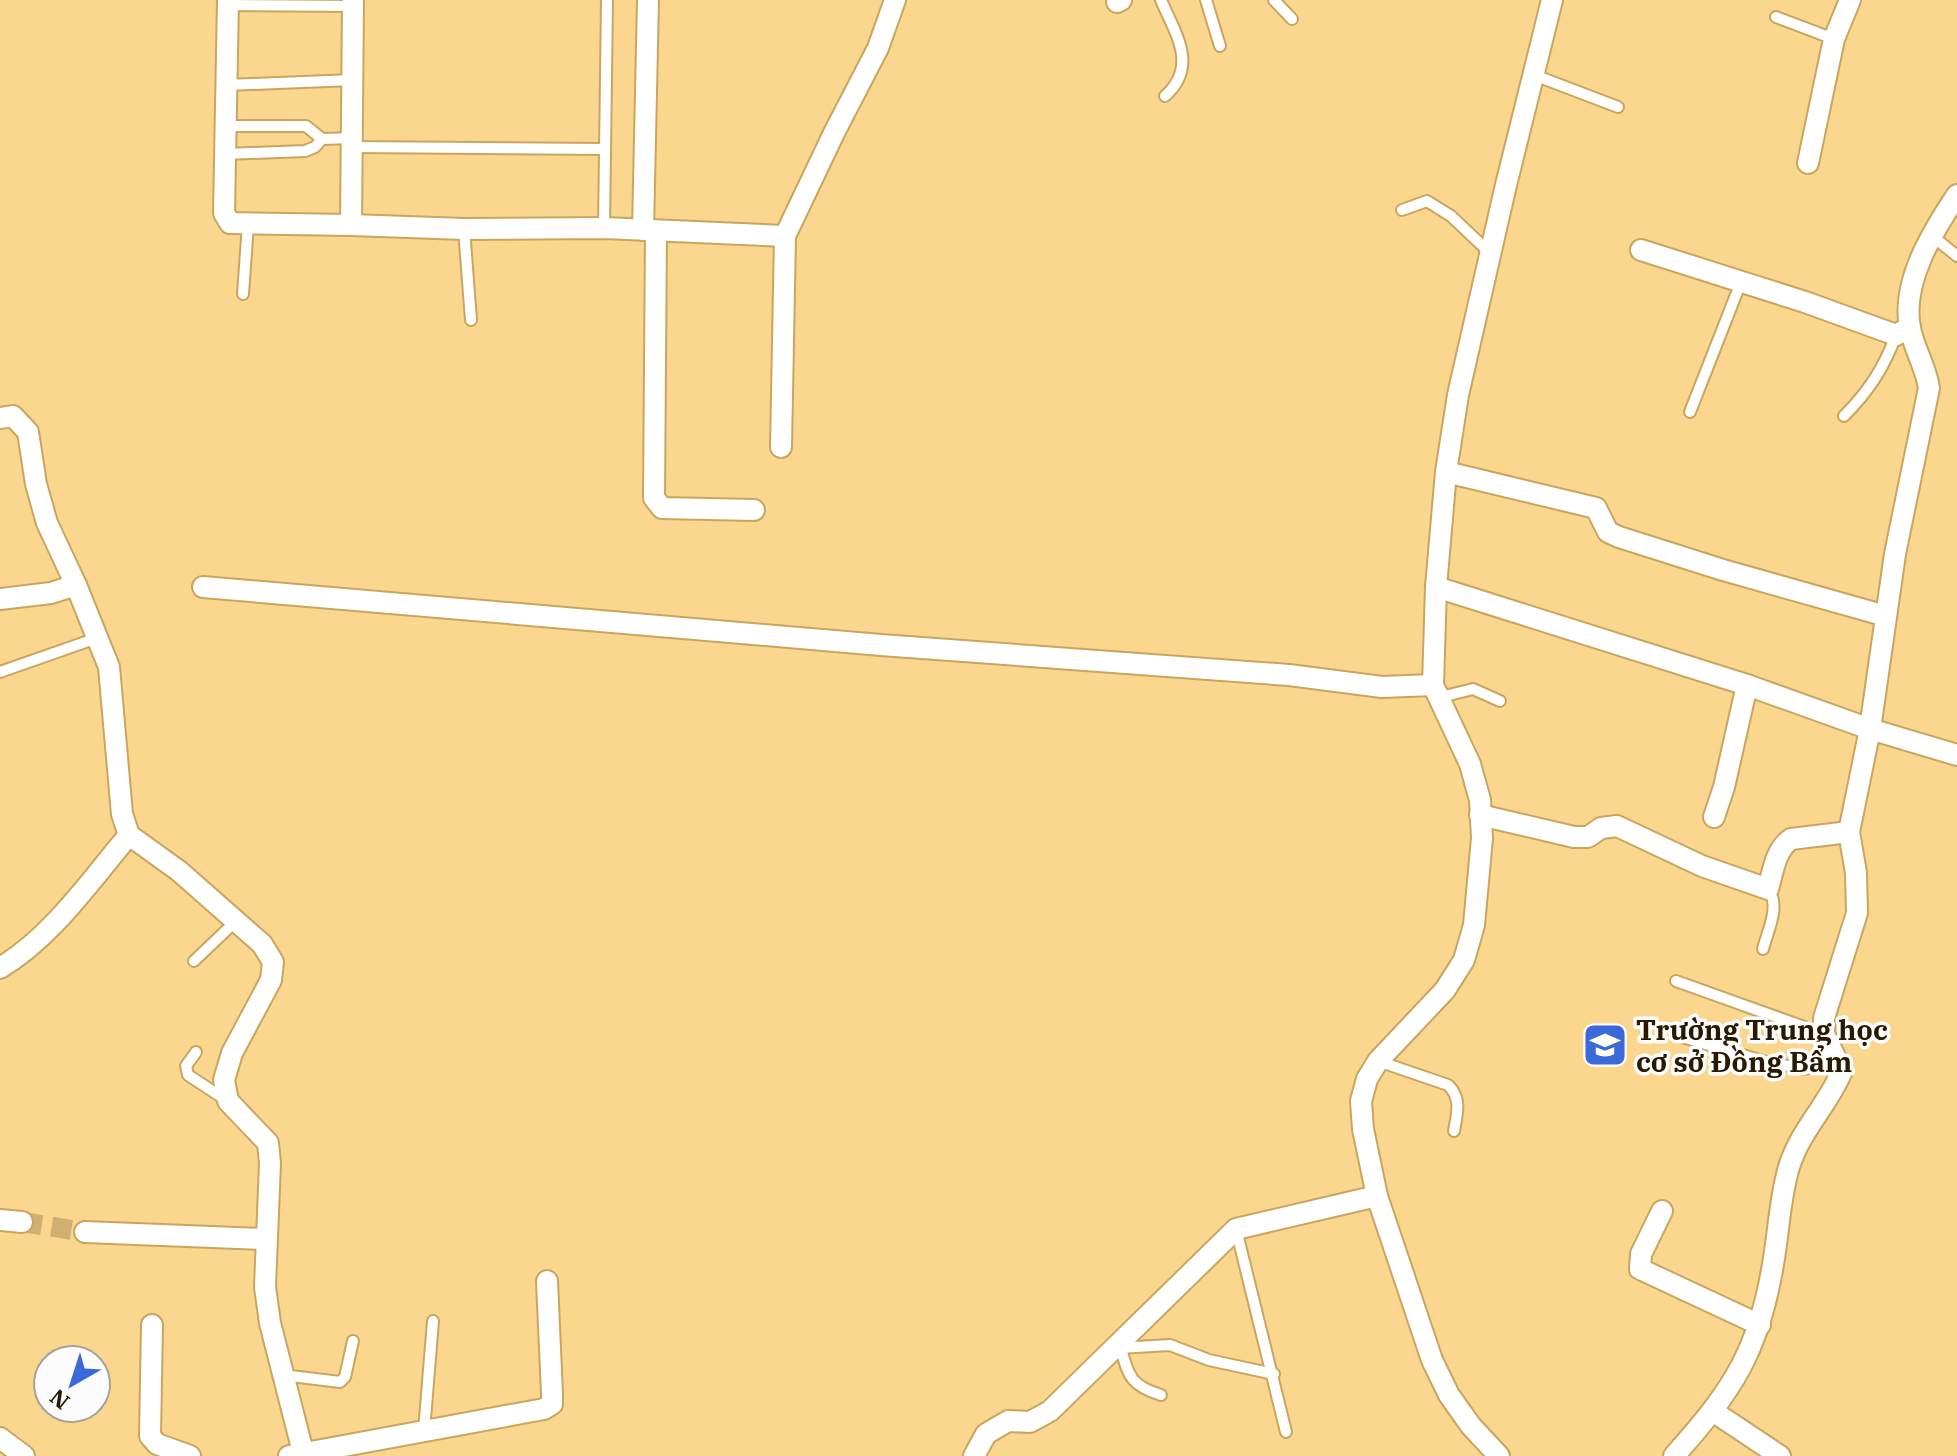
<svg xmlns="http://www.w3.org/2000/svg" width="1957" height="1456" font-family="'IBM Plex Serif',serif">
	<rect width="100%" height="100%" fill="#fad68e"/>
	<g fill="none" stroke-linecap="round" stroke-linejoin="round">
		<path stroke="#d0b072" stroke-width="20" stroke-dasharray="20 10" stroke-linecap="butt" d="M22,1222L85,1232"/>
		<g stroke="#c9a65f" stroke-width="14">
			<g id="service">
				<path d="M1161,0C1175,33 1199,66 1165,96"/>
				<path d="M1206,0L1220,46"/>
				<path d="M1274,0L1292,19"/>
				<path d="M228,5L353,6"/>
				<path d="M1776,17L1834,39"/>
				<path d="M1534,75L1618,107"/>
				<path d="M226,85L353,80"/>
				<path d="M225,126H306L322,139L352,138"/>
				<path d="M352,147L605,149"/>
				<path d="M225,154L305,151L315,147L322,139"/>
				<path d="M1402,210L1427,201L1451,216L1490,253"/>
				<path d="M604,228L607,0"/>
				<path d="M464,229L471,320"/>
				<path d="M1931,235L1957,256"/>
				<path d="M243,294L248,224"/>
				<path d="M1690,412L1741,282"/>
				<path d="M1844,416C1868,392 1884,368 1896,335"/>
				<path d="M0,672L97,638"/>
				<path d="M1437,698L1473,689L1500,701"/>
				<path d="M1763,949C1768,929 1781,906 1768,889"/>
				<path d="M194,961L236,921"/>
				<path d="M1676,981L1824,1034"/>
				<path d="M1682,1037L1763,1061L1803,1069L1809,1068L1832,1051"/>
				<path d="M196,1052L186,1066L188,1075L226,1100"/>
				<path d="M1378,1061L1448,1085C1462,1098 1457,1114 1454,1131"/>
				<path d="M1236,1229L1286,1432"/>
				<path d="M1118,1348L1170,1345L1209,1360L1274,1374"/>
				<path d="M1121,1348C1128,1377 1132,1386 1161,1395"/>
				<path d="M283,1375L340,1382L345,1377L353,1341"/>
				<path d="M424,1431L433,1321"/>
			</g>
		</g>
		<g stroke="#c9a65f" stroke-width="24">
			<g id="minor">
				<path d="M228,0L224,213L230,223L351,225L353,0"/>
				<path d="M1117,2L1121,0"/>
				<path d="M1808,163L1834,39L1850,0"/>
				<path d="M351,225L464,229L604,228L785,236"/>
				<path d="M643,230L648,0"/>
				<path d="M656,231L654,498L662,508L754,510"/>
				<path d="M1641,250L1805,302L1896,335L1910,327"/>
				<path d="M0,418L13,416L28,432L36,484L47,523L76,585L109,667L122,814L129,835L179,871L262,944L273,962L271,980L232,1053L224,1080L228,1101L268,1143L270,1163L265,1287L270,1323L304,1456"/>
				<path d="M781,447L785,236L834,133L878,48L895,0"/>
				<path d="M1446,472L1596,508L1608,532L1619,537L1723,570L1886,616"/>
				<path d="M203,587L881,645L1289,675L1382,687L1433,685"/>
				<path d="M1436,587L1747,685L1870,729L1957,755"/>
				<path d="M0,599L51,593L76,585"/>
				<path d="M1480,815L1574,837H1588L1601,828L1617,826L1702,866L1768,889C1773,872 1775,850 1791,839L1849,832"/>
				<path d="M1714,817L1724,787L1747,685"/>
				<path d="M0,968C52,937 90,881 129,835"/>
				<path d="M1662,1211L1641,1254L1640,1269L1760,1325"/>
				<path d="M0,1220L22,1222"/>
				<path d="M85,1232L265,1239"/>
				<path d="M152,1325L150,1436L157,1444L190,1456"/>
				<path d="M1714,1412L1780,1456"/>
				<path d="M0,1438L24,1456"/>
				<path d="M289,1456L544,1409L552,1404V1394L547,1281"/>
				<path d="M974,1456L986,1434L1008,1421L1030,1422L1050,1411L1236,1229L1377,1196"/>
				<path d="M1499,1456L1471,1426L1449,1395L1432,1360L1377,1196L1363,1129L1361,1101L1367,1079L1378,1061L1445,990L1464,960L1474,925L1482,838L1480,800L1470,764L1433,685L1436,587L1446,472L1458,395L1506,185L1552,0"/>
				<path d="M1674,1456C1734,1389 1760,1349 1774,1258C1779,1228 1780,1197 1789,1167C1801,1129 1828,1105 1842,1071L1824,1034V1018L1857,913L1856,873L1849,832L1870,729L1895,554L1929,388C1926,367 1914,349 1910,328C1901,282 1933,231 1957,195"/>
			</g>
		</g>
		<use href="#service" stroke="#fff" stroke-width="10"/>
		<use href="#minor" stroke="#fff" stroke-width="20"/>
	</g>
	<defs>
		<g id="school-square" transform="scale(2.3)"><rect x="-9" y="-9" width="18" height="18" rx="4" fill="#3b69da" stroke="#fcfcfc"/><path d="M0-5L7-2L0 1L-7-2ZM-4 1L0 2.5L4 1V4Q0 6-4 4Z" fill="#fff"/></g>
	</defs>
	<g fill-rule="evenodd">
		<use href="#school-square" x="1605" y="1045"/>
	</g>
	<g text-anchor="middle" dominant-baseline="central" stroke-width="7" stroke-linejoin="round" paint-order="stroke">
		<g font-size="28" font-weight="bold" fill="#271a00" stroke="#fcfcfc" text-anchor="start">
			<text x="1636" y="1029">Trường Trung học<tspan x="1636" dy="32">cơ sở Đồng Bẩm</tspan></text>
		</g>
	</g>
	<g transform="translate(72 1384) rotate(219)"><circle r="38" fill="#fcfcfc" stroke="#a7a297" stroke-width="2"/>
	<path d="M0-6L14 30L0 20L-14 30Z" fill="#3b69da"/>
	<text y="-12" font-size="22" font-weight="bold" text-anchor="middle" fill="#271a00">N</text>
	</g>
</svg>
